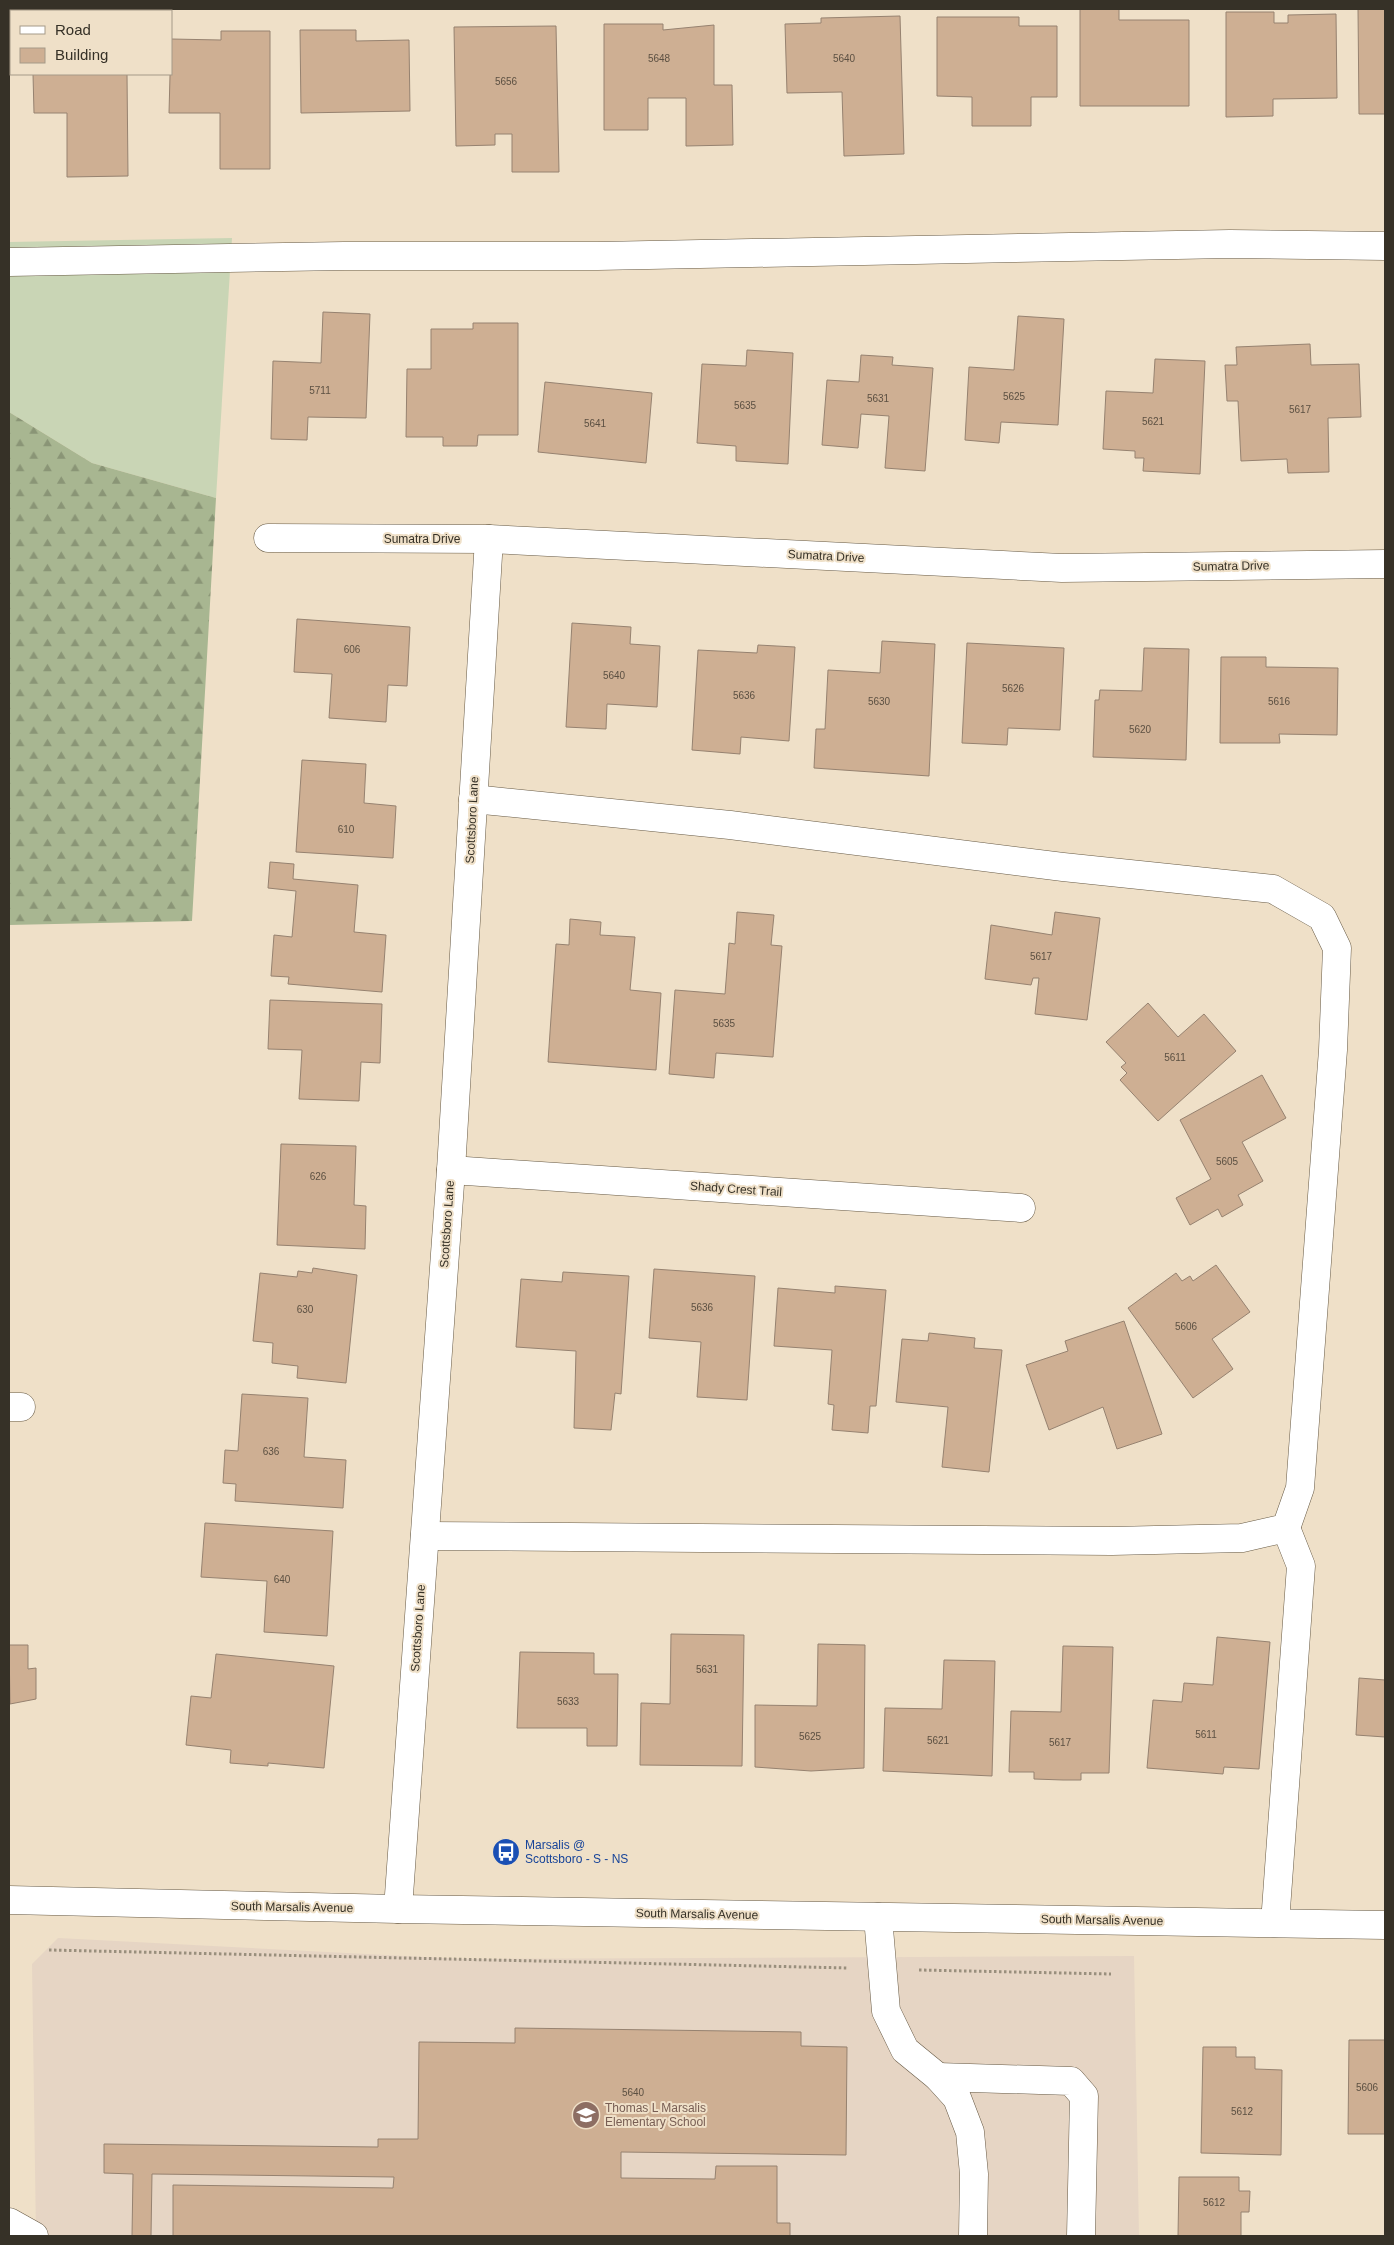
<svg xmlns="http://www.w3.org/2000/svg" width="1394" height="2245" font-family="Arial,sans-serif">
	<defs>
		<pattern id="forest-firs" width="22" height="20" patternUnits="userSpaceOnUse" patternTransform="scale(1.25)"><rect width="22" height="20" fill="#a8b691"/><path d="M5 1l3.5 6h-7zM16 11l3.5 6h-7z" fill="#8a9576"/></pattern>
	</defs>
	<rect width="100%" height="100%" fill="#efe0c8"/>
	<path fill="#e6d5c4" d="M58,1938L464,1959L1134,1956L1139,2236H36L32,1964Z"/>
	<path fill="#c9d5b5" d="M232,238L216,498L92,463L9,412V242Z"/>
	<path fill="url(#forest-firs)" d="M9,412L92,463L216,498L192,921L9,925Z"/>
	<g fill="#ceaf93" stroke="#968270">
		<path d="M1080,9H1119V20H1189V106H1080Z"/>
		<path d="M1358,9H1385V114H1359Z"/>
		<path d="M1226,12H1274V23H1288V15L1336,14L1337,98L1273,99V116L1226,117Z"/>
		<path d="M900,16L904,154L844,156L842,92L787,93L785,24L821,23V18Z"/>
		<path d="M937,17H1019V26H1057V97H1031V126H972V97L937,96Z"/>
		<path d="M604,24H663V30L714,25V85H732L733,145L686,146V98H648V130H604Z"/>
		<path d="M556,26L559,172H512V134H495V145L456,146L454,27Z"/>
		<path d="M300,30H356V41L409,40L410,111L301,113Z"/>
		<path d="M221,31H270V169H220V113H169L171,39L221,40Z"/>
		<path d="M33,74H127L128,176L67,177V113H34Z"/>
		<path d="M323,312L370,314L366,418L308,417L307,440L271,439L273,361L321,363Z"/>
		<path d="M1018,316L1064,319L1058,425L1001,422L999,443L965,440L969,367L1014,370Z"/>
		<path d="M473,323H518V435H478L477,446H443V437H406L407,369H431V329H473Z"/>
		<path d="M1310,344L1311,365L1359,364L1361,417L1328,418L1329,472L1288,473L1287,459L1241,461L1238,401H1227L1225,365H1237L1236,347Z"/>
		<path d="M747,350L793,353L788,464L736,461V446L697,443L702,364L746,366Z"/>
		<path d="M861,355L893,357L892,365L933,368L925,471L885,468L889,416L861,414L858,448L822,445L827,380L859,382Z"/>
		<path d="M1155,359L1205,361L1200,474L1143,471L1144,458H1135V451L1103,449L1106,391L1153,393Z"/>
		<path d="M545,382L652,393L646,463L538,452Z"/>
		<path d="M297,619L410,627L407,686L388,685L386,722L329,718L332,674L294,672Z"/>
		<path d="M572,623L631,627L630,644L660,646L657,707L607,704L606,729L566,727Z"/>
		<path d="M882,641L935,644L929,776L814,768L816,729H825L828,670L880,673Z"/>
		<path d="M967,643L1064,648L1060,730L1008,728L1007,745L962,743Z"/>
		<path d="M758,645L795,647L789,741L741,737L740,754L692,750L698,650L757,653Z"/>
		<path d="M1144,648L1189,649L1186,760L1093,757L1095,700H1099L1100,690L1142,691Z"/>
		<path d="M1221,657H1266V667L1338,668L1337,735L1279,734L1280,743H1220Z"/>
		<path d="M302,760L366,764L364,803L396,806L393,858L296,852Z"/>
		<path d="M270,862L294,864L293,879L358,885L354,932L386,935L382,992L288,984L289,977L271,976L274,935L292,937L296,891L268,888Z"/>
		<path d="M737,912L774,915L771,945L782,946L773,1057L716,1053L714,1078L669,1074L675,990L725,994L729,943L735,944Z"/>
		<path d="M1055,912L1100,918L1087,1020L1035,1014L1039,978H1033L1031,985L985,979L991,925L1052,935Z"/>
		<path d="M570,919L601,922L600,935L635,937L630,990L661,993L656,1070L548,1062L556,944L569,945Z"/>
		<path d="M270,1000L382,1004L380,1063L361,1062L359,1101L299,1099L302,1050L268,1049Z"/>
		<path d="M1148,1003L1178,1037L1204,1014L1236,1051L1158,1121L1120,1080L1127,1073L1121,1067L1126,1063L1106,1042Z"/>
		<path d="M1262,1075L1286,1118L1242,1142L1263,1181L1238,1195L1243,1205L1222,1217L1218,1209L1190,1225L1176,1198L1211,1179L1180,1120Z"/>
		<path d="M281,1144L356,1146L354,1205L366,1206L365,1249L277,1245Z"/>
		<path d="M1216,1265L1250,1312L1212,1339L1233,1369L1193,1398L1128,1308L1176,1273L1182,1281L1190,1276L1193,1281Z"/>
		<path d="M313,1268L357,1275L346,1383L297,1378L298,1366L272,1363L273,1343L253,1341L260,1273L297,1277L298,1271L312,1273Z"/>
		<path d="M654,1269L755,1276L747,1400L697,1397L701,1342L649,1338Z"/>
		<path d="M563,1272L629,1276L621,1394L615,1393L611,1430L574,1428L576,1351L516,1347L521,1279L562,1282Z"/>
		<path d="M835,1286L886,1290L876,1406H870L868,1433L832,1430L834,1405L828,1404L832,1350L774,1346L778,1288L835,1293Z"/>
		<path d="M1124,1321L1162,1434L1117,1449L1103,1407L1049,1430L1026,1365L1068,1351L1065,1341Z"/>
		<path d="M929,1333L975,1338L974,1348L1002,1350L989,1472L942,1467L948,1407L896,1402L902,1339L928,1341Z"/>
		<path d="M242,1394L308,1398L304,1457L346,1460L343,1508L235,1501L236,1484L223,1483L225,1450L238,1451Z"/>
		<path d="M205,1523L333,1531L327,1636L264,1632L267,1581L201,1577Z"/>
		<path d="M671,1634L744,1635L742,1766L640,1765L641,1703L670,1704Z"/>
		<path d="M1217,1637L1270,1642L1259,1769L1224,1767L1223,1774L1147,1768L1153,1700L1182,1702L1184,1683L1213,1685Z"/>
		<path d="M818,1644L865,1645L864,1768L811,1771L755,1767V1705L817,1706Z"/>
		<path d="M9,1645H28V1669L36,1668V1699L10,1704Z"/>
		<path d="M1063,1646L1113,1647L1109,1773H1081V1780H1063L1034,1779V1772H1009L1011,1711L1061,1712Z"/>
		<path d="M520,1652L594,1653V1674H618L617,1746H587V1728H517Z"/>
		<path d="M216,1654L334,1666L324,1768L268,1763V1766L230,1763L231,1750L186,1745L191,1696L211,1698Z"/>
		<path d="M944,1660L995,1661L992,1776L883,1771L885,1708L942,1709Z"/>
		<path d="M1359,1678L1385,1680V1737L1356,1735Z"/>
		<path d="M515,2028L801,2032V2046L847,2047L846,2155L621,2152V2178L715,2179L716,2166H777V2223H790V2236H173V2185L393,2188L394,2177L152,2174L151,2236H132L133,2174L104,2173V2144L378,2147V2139H418L419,2042L515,2043Z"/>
		<path d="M1349,2040H1385V2134H1348Z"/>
		<path d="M1203,2047H1236V2057H1255V2069L1282,2070L1281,2155L1201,2153Z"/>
		<path d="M1179,2177H1239V2191H1250L1249,2212H1241V2236H1178Z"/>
	</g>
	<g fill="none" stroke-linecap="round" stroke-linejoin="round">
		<g stroke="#675a45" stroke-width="29">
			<g id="minor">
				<path d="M9,262L344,256H598L1230,244L1385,246"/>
				<path d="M268,538L489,539L1062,568L1385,564"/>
				<path d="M451,1170L1021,1208"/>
				<path d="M9,1407H21"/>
				<path d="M425,1536L1112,1541L1242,1538L1286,1528L1300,1488L1333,1050L1337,948L1322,917L1273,889L1063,867L730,825L473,799"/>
				<path d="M9,1900L398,1909L1385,1925"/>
				<path d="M398,1909L451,1170L489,539"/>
				<path d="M878,1917L886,2011L905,2050L938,2077L957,2098L970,2132L974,2174L973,2236"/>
				<path d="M1275,1923L1301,1566L1286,1528"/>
				<path d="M938,2077L1071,2081L1084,2096L1081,2236"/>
				<path d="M9,2222L34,2236"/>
			</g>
		</g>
		<g stroke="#998f7d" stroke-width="3" stroke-dasharray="2.5 2.5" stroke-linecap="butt">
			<path d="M49,1950L848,1968"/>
			<path d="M919,1970L1111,1974"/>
		</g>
		<use href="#minor" stroke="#fff" stroke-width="28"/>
	</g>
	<defs>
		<g id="bus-disc" transform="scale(1.4375)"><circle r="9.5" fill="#1a4fb4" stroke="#efe0c8"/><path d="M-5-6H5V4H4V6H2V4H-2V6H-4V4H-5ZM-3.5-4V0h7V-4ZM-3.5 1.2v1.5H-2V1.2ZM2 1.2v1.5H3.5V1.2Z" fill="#fff"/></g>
		<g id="school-disc" transform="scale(1.4375)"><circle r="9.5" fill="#8d6e63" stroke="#efe0c8"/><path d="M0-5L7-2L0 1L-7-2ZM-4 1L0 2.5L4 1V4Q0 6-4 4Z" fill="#fff"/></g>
	</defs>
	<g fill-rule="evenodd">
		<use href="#bus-disc" x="506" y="1852"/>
		<use href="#school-disc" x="586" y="2115"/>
	</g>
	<g text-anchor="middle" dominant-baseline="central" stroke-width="4" stroke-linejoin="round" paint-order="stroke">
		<g font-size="10" fill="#5c5042">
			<text x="659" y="58">5648</text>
			<text x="844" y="58">5640</text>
			<text x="506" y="81">5656</text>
			<text x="320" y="390">5711</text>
			<text x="1014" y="396">5625</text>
			<text x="878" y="398">5631</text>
			<text x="745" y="405">5635</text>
			<text x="1300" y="409">5617</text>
			<text x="1153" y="421">5621</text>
			<text x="595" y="423">5641</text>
			<text x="352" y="649">606</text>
			<text x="614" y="675">5640</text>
			<text x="1013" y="688">5626</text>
			<text x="744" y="695">5636</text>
			<text x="879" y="701">5630</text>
			<text x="1279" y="701">5616</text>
			<text x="1140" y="729">5620</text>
			<text x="346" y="829">610</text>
			<text x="1041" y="956">5617</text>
			<text x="724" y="1023">5635</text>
			<text x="1175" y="1057">5611</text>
			<text x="1227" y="1161">5605</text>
			<text x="318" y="1176">626</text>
			<text x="702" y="1307">5636</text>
			<text x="305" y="1309">630</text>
			<text x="1186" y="1326">5606</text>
			<text x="271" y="1451">636</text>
			<text x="282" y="1579">640</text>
			<text x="707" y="1669">5631</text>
			<text x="568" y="1701">5633</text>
			<text x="1206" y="1734">5611</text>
			<text x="810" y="1736">5625</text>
			<text x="938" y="1740">5621</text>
			<text x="1060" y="1742">5617</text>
			<text x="1367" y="2087">5606</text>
			<text x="633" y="2092">5640</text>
			<text x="1242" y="2111">5612</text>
			<text x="1214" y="2202">5612</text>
		</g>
		<g font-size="12" fill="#363127" stroke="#efe0c8">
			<text x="422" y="539">Sumatra Drive</text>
			<text transform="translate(826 556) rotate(3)">Sumatra Drive</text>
			<text transform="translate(1231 566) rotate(-1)">Sumatra Drive</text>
			<text transform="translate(472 820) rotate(-87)">Scottsboro Lane</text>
			<text transform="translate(736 1189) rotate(4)">Shady Crest Trail</text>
			<text transform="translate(447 1224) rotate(-86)">Scottsboro Lane</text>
			<text transform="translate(418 1628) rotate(-86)">Scottsboro Lane</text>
			<text transform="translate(292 1907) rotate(1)">South Marsalis Avenue</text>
			<text transform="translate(697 1914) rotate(1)">South Marsalis Avenue</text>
			<text transform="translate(1102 1920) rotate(1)">South Marsalis Avenue</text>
		</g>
		<g font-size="12" fill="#164399" stroke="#efe0c8" text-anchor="start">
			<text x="525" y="1845">Marsalis @<tspan x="525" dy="14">Scottsboro - S - NS</tspan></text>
		</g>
		<g font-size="12" fill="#785e54" stroke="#efe0c8" text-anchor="start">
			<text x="605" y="2108">Thomas L Marsalis<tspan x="605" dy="14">Elementary School</tspan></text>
		</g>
	</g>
	<rect width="1394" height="2245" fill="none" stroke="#363127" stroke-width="20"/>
	<rect x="10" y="10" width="162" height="65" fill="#efe0c8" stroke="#a59a88"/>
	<rect x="20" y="26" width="25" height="8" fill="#ffffff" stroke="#a59a88"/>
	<text x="55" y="35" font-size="15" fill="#363127">Road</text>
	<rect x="20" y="48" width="25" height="15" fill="#ceaf93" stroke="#a59a88"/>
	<text x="55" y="60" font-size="15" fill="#363127">Building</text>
</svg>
